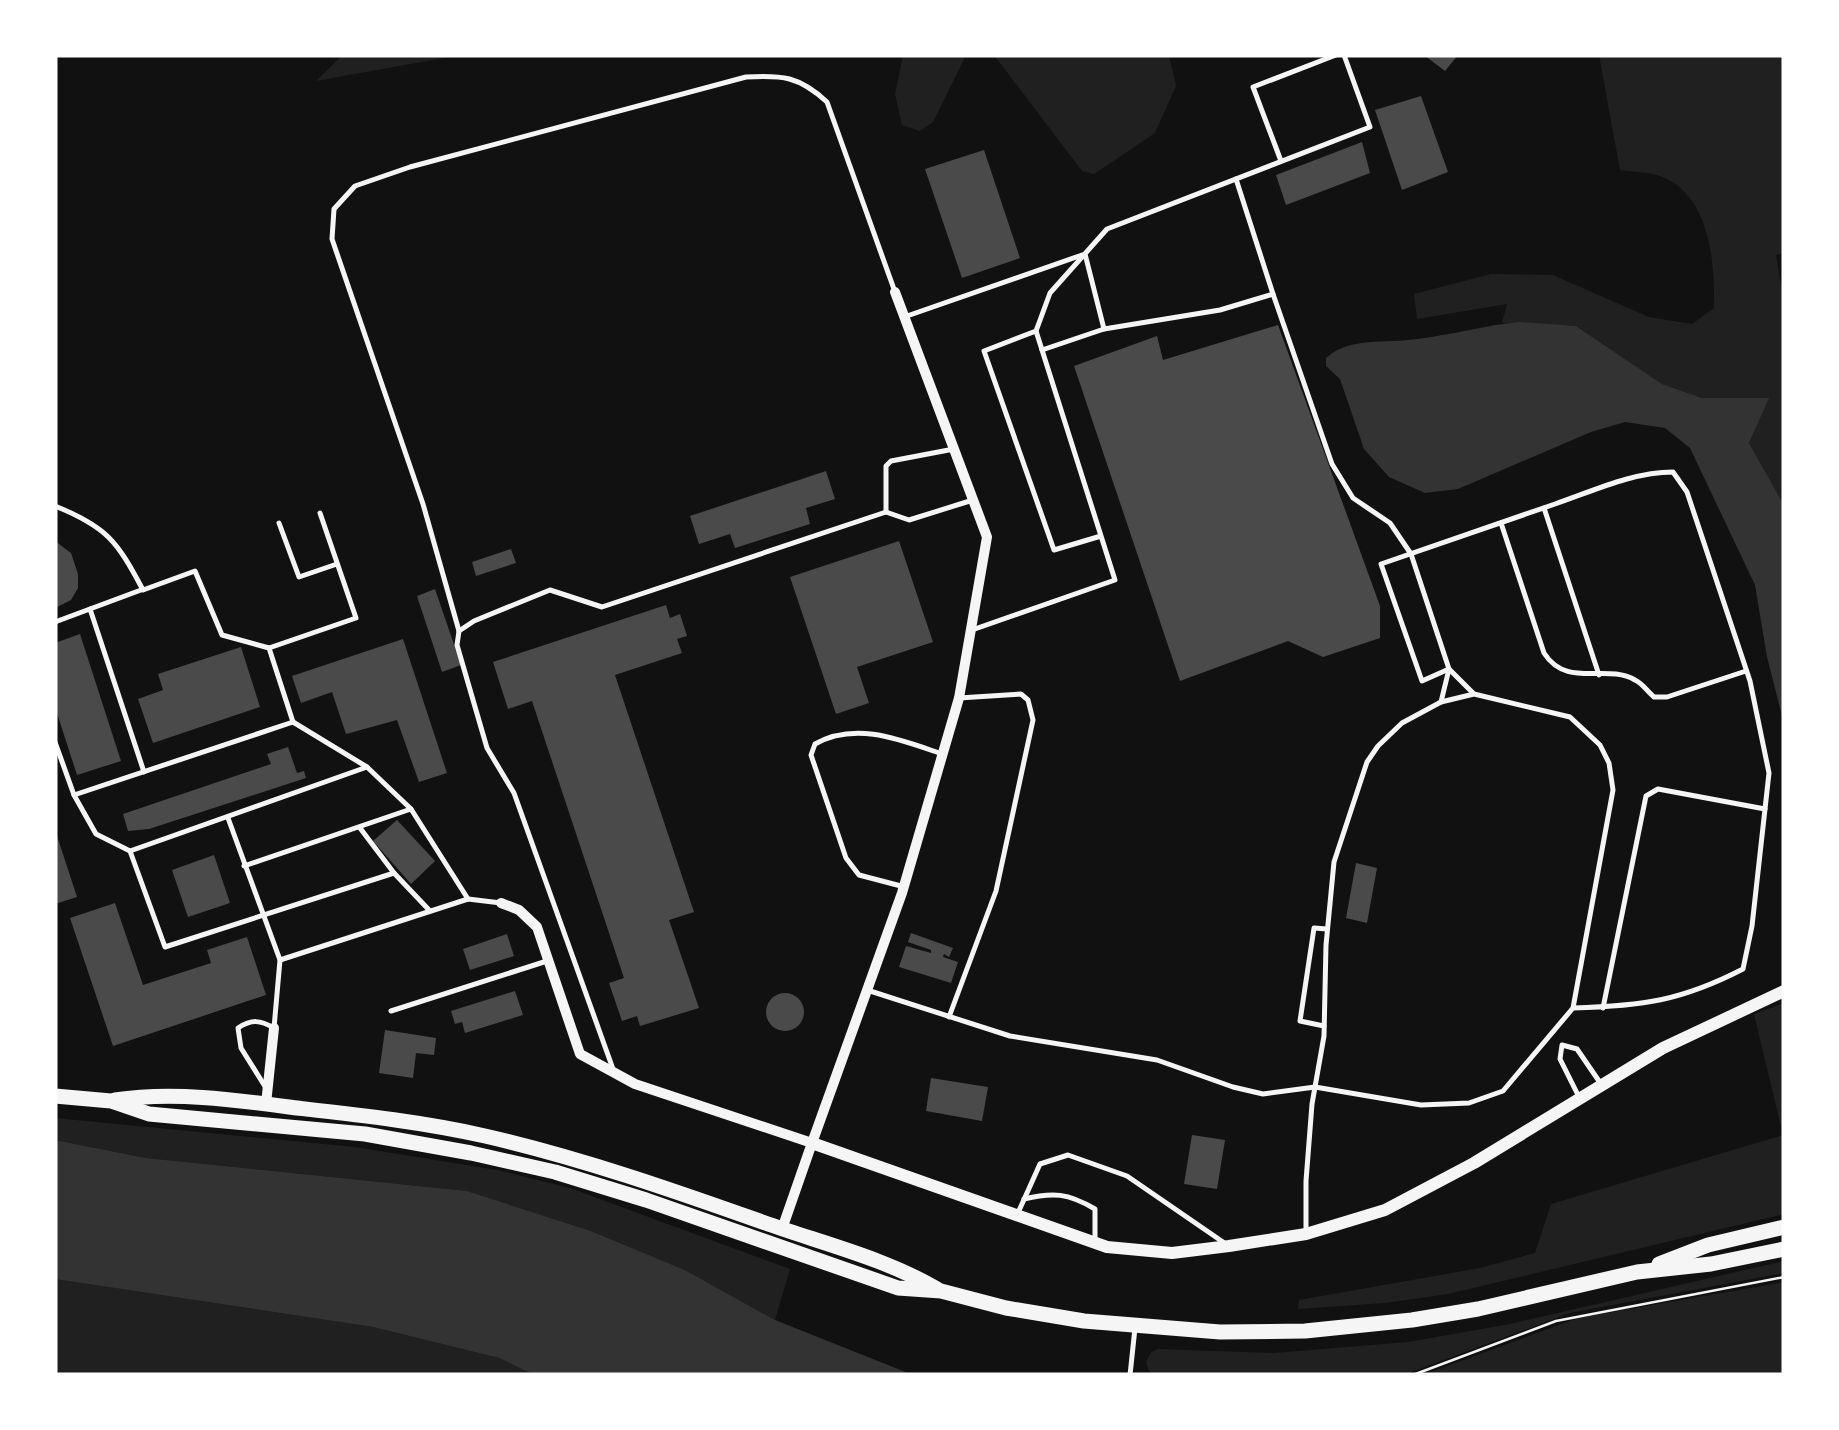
<svg xmlns="http://www.w3.org/2000/svg" width="1839" height="1430" font-family="'Noto Sans',sans-serif">
	<rect width="100%" height="100%" fill="#111"/>
	<g fill="#202020">
		<path d="M343,55H460L316,81Z"/>
		<path d="M903,55H966L933,122L920,131L902,125L895,94Z"/>
		<path d="M994,55H1169L1176,86L1155,133L1094,174L1082,171Z"/>
		<path d="M1599,55H1784V253L1776,255L1784,303V505L1749,443L1768,398H1702L1662,384L1576,326L1502,323L1507,304L1417,319L1414,294L1491,274L1553,275L1649,317L1692,324L1714,308C1715,266 1711,201 1667,179C1655,172 1634,172 1620,170Z"/>
		<path d="M1784,1003V1214L1448,1294L1385,1303L1298,1309L1299,1300L1480,1268L1535,1253L1551,1204L1783,1135L1754,1014Z"/>
		<path d="M55,1118L355,1147L497,1170L570,1188L790,1269L775,1320L685,1270L591,1231L467,1191L146,1158L55,1140Z"/>
		<path d="M1784,1261V1273L1570,1313L1403,1375H1155L1149,1371L1146,1362L1151,1352L1158,1349L1274,1353L1408,1342L1510,1324Z"/>
		<path d="M55,1279L373,1327L499,1358L534,1375H55Z"/>
		<path d="M1784,1282V1375H1423L1578,1318Z"/>
	</g>
	<g fill="#333">
		<path d="M1520,322L1576,326L1662,384L1702,398H1769L1749,443L1784,505V724L1767,657L1755,585L1690,448L1665,428L1625,422L1591,432L1458,489L1425,493L1389,477L1364,449L1340,379L1326,366V358C1351,336 1386,344 1417,339C1452,335 1485,325 1520,322Z"/>
		<path d="M55,1140L146,1158L467,1191L591,1231L685,1270L775,1320L913,1375H534L499,1358L373,1327L55,1279Z"/>
	</g>
	<g fill="#4a4a4a">
		<path d="M1424,55H1458L1445,71Z"/>
		<path d="M1421,96L1448,172L1402,190L1375,110Z"/>
		<path d="M1362,142L1370,173L1286,205L1276,175Z"/>
		<path d="M984,150L1020,258L962,278L925,169Z"/>
		<path d="M1278,325L1380,606V638L1323,657L1288,641L1180,681L1074,366L1157,336L1163,360Z"/>
		<path d="M826,471L835,499L806,508L810,524L735,548L730,534L699,544L690,516Z"/>
		<path d="M55,541L71,553L78,574V588L71,600L55,608Z"/>
		<path d="M899,541L933,642L857,667L869,703L836,714L790,577Z"/>
		<path d="M511,549L516,563L476,576L472,562Z"/>
		<path d="M435,589L461,665L442,672L417,596Z"/>
		<path d="M666,605L670,618L680,614L687,636L677,639L682,653L615,675L694,912L669,920L699,1008L640,1026L637,1016L622,1021L609,983L624,978L532,701L508,709L493,662Z"/>
		<path d="M80,634L121,761L77,775L55,707V643Z"/>
		<path d="M403,639L447,773L419,782L397,720L346,734L332,692L301,703L292,676Z"/>
		<path d="M241,647L260,707L153,743L138,699L163,690L158,674Z"/>
		<path d="M288,747L297,773L304,771L306,778L149,829L128,831L123,814L271,764L267,754Z"/>
		<path d="M397,820L435,861L411,884L373,841Z"/>
		<path d="M56,833L77,897L55,904V834Z"/>
		<path d="M214,855L230,903L188,917L172,870Z"/>
		<path d="M1356,863L1377,868L1367,923L1346,918Z"/>
		<path d="M115,903L143,985L211,963L207,950L247,937L266,995L113,1046L70,918Z"/>
		<path d="M911,933L953,948L949,957L944,954L943,957L958,962L951,983L899,967L906,946L931,953V950L908,942Z"/>
		<path d="M507,934L514,956L470,970L463,949Z"/>
		<path d="M515,991L523,1015L465,1033L462,1022L455,1024L451,1011Z"/>
		<circle cx="785" cy="1012" r="19"/>
		<path d="M385,1030L436,1038L434,1055L416,1053L413,1078L379,1073Z"/>
		<path d="M931,1078L988,1087L982,1121L926,1111Z"/>
		<path d="M1192,1135L1225,1140L1217,1189L1184,1184Z"/>
	</g>
	<g fill="none" stroke-linecap="round" stroke-linejoin="round">
		<path stroke="#f5f5f5" stroke-width="2.5" d="M1413,1375L1556,1321L1784,1277"/>
		<g stroke="#f5f5f5" stroke-width="5">
			<path d="M1281,161L1253,87L1336,55"/>
			<path d="M1236,179L1273,294"/>
			<path d="M907,316L1085,254L1104,329L1042,350"/>
			<path d="M1036,331L1050,293L1107,229L1370,127L1344,55"/>
			<path d="M55,506C107,527 117,541 143,590L195,571L222,635L269,648L293,722"/>
			<path d="M1544,508L1599,675"/>
			<path d="M886,512V466L891,461L954,449"/>
			<path d="M279,523L299,577L337,564"/>
			<path d="M1501,523L1544,653C1567,689 1606,663 1635,680C1642,683 1648,692 1654,697H1667L1746,671"/>
			<path d="M90,609L144,772"/>
			<path d="M55,622L141,590"/>
			<path d="M972,630L1115,580L1036,331L984,351L1054,550L1101,536"/>
			<path d="M459,631L423,504L332,239L334,209L355,186L410,167L746,77C782,75 799,76 827,102L895,292"/>
			<path d="M269,648L356,618L320,513"/>
			<path d="M1441,702L1449,669L1473,693"/>
			<path d="M55,742L74,795L96,834L130,851"/>
			<path d="M74,795L293,722L367,767"/>
			<path d="M228,818L280,960L274,1028C260,1020 252,1019 238,1028L241,1048L266,1088"/>
			<path d="M360,828L394,873"/>
			<path d="M244,866L411,809"/>
			<path d="M901,886L859,875L846,858L811,755L815,744C856,721 901,740 942,754"/>
			<path d="M430,911L394,873L165,947L130,851L367,767L411,809L468,899"/>
			<path d="M280,960L468,899L501,903"/>
			<path d="M867,990L1010,1036L1157,1060L1233,1087L1263,1094L1315,1087L1421,1105L1469,1103L1503,1091L1573,1008C1642,1006 1681,1001 1743,969L1752,926L1769,773L1750,681L1687,492L1673,472C1633,472 1593,491 1555,504C1497,524 1439,544 1381,564L1422,681L1449,669L1411,554L1390,523L1353,498L1332,464L1273,294L1220,310L1104,329"/>
			<path d="M1603,1008L1646,796L1658,789L1765,809"/>
			<path d="M391,1011L547,961"/>
			<path d="M949,1017L996,891L1033,720L1028,700L1021,694L959,698"/>
			<path d="M1324,1026L1300,1021L1314,928L1327,929"/>
			<path d="M613,1069L514,793L487,748L457,645L459,631L474,621L550,590L602,607L886,512L909,520L973,500"/>
			<path d="M1578,1095L1560,1059L1562,1045L1577,1049L1601,1084"/>
			<path d="M1024,1199C1053,1192 1068,1193 1095,1209V1241"/>
			<path d="M1017,1215L1040,1164L1068,1155L1127,1176L1223,1242"/>
			<path d="M1306,1231V1181L1312,1104L1324,1036L1326,945L1334,862L1367,762L1378,746L1402,723L1441,702L1474,694L1570,717L1600,745L1609,763L1613,790L1573,1008"/>
			<path d="M1130,1375L1135,1328"/>
		</g>
		<g stroke="#f5f5f5" stroke-width="10">
			<path d="M501,903L519,910L537,927L580,1054L635,1084L812,1143L782,1229"/>
			<path d="M266,1104L274,1028"/>
			<path d="M812,1143L902,893L959,698L987,537L895,292"/>
		</g>
		<path stroke="#f5f5f5" stroke-width="12" d="M812,1143L1107,1247L1172,1253L1229,1246L1306,1234L1385,1210L1474,1163L1663,1048L1784,991"/>
		<g stroke="#f5f5f5" stroke-width="15">
			<path d="M55,1096L111,1101L149,1114L365,1134L471,1153L555,1172L646,1200L898,1288L941,1291L1006,1308L1084,1321L1220,1332L1305,1331L1412,1320L1478,1309L1637,1272L1711,1264L1784,1249"/>
			<path d="M115,1100C174,1091 237,1100 297,1108C359,1115 423,1122 485,1136C581,1158 675,1191 768,1224C825,1244 886,1259 937,1289"/>
			<path d="M1659,1264L1708,1245L1784,1227"/>
		</g>
	</g>
	<rect width="1839" height="1430" fill="none" stroke="#ffffff" stroke-width="115"/>
</svg>
